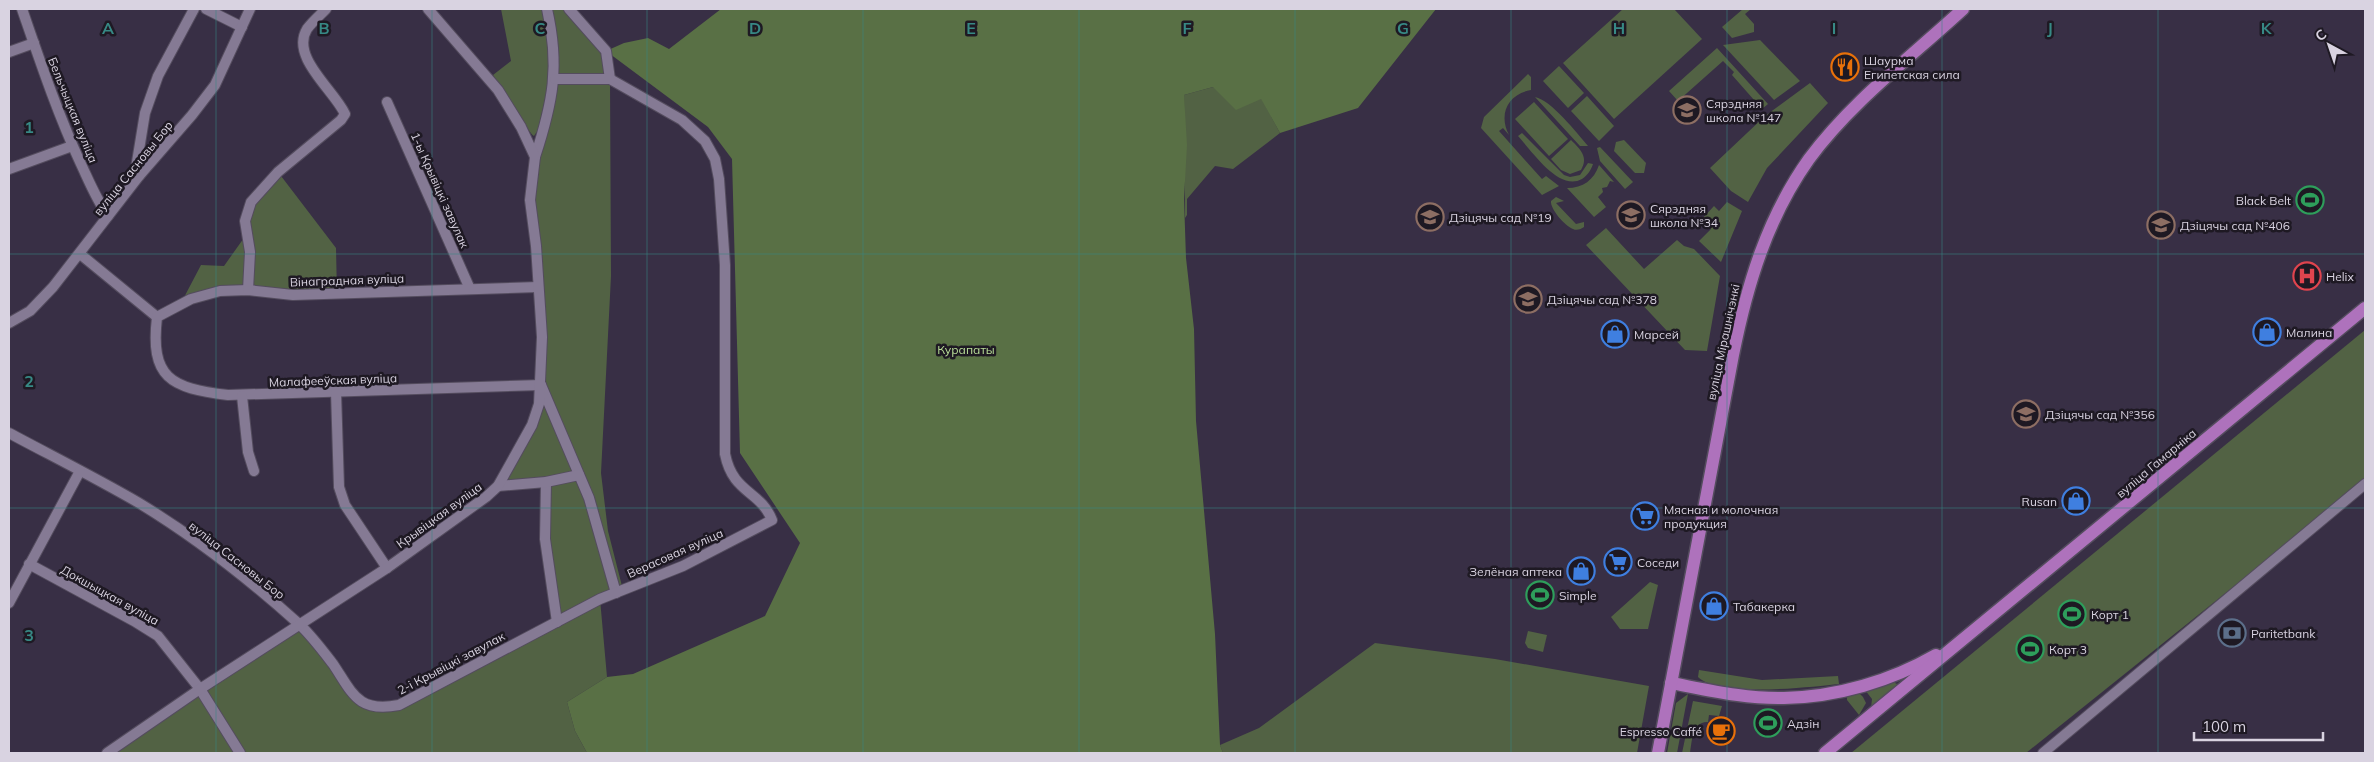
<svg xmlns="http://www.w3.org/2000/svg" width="2374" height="762" font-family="Mulish,sans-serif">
	<rect width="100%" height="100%" fill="#382f45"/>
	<g fill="#526244">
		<path d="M501,9H543L549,45V81L538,130L534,136C529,134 499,84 493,75L511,61Z"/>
		<path d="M547,9H569L606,51L610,79L611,276L601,473L608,531L623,590L600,599L607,677L567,702L575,731L587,753H107L300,625L348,690L385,708L557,622L545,539L546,482L498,486L532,425L541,385L530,200L555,79Z"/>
		<path d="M1623,9H1674L1702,39L1614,119L1563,63Z"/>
		<path d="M1743,9H1751L1745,14L1754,24V32L1732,38L1722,27Z"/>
		<path d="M1760,40L1800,81L1774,100L1723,45Z"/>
		<path d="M1717,48L1768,104L1762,109L1732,75L1734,72L1723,61L1678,101L1669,91Z"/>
		<path d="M1559,66L1584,93L1568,108L1543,81Z"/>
		<path d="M1528,74L1531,77V90C1508,94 1498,114 1509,135L1503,128L1499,131L1542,179L1546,176L1559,186L1542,195L1481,128L1484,117Z"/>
		<path d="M1810,83L1828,103L1767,168L1748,202L1731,191L1710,168L1765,116Z"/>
		<path d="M1213,87L1261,98L1280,133L1233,169L1215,166L1187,199V215L1185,218L1184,95Z"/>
		<path d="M1587,96L1614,126L1599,141L1571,111Z"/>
		<path d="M1535,97C1551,100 1577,133 1588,146H1580Z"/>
		<path d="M1534,102L1568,139L1549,156L1515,119Z"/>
		<path d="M1522,133L1564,175L1570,177L1580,175L1588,163L1593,164C1591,170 1588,175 1582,179C1559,192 1532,151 1518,136Z"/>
		<path d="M1571,140C1580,149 1589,157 1581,170L1570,174L1561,170L1551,159Z"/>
		<path d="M1624,140L1646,163L1644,173H1635L1614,151L1616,142Z"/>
		<path d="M1600,147L1633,182L1625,189L1600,161L1597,148Z"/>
		<path d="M1599,165L1614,182L1610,181L1607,187L1602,188L1603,192L1598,197L1606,207L1594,217L1567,188C1583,188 1594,180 1599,165Z"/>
		<path d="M278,172L336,248L337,294L220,291L180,305L201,265L224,266L246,235L247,212Z"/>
		<path d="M1556,197L1564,201L1556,203L1576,224L1584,222V227C1581,229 1577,231 1573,229C1565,226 1550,209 1551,201Z"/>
		<path d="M1727,202L1742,211L1721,262L1699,241L1711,229L1702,219L1714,206L1719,211Z"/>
		<path d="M1606,228L1644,269L1677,240L1684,246L1694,249L1720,276L1707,351L1685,350L1586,245Z"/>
		<path d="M2365,330V480L2343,499L2026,753H1851Z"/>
		<path d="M1650,582L1658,585L1648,629H1620L1611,617Z"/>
		<path d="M1528,631L1547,635L1543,652L1528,648L1525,643Z"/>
		<path d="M1375,643L1495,659L1649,686L1637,753H1223L1220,745L1259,728Z"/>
		<path d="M1699,670L1762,680L1838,676L1839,684C1810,687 1719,698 1698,677Z"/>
		<path d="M1893,682L1897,684L1896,687L1871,708L1872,699L1865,690Z"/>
		<path d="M1858,692L1863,697L1866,703L1859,715L1847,700V694Z"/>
		<path d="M1688,694L1677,753H1667L1676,703Z"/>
		<path d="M1693,701L1722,706L1719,716L1709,715L1708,722C1692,721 1692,742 1690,753H1682Z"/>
	</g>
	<path fill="#597045" d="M721,9H1436L1358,108L1280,133L1261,99L1236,110L1213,87L1184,95L1187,145L1184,199L1186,258L1194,329L1196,421L1215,634L1220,745L1223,753H587L586,751L575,731L567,702L607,677L633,674L765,616L800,543L740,453L732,159L708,127L606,51L624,43L648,38L669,49Z"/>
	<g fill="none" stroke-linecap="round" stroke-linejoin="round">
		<g stroke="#544c5e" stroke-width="12">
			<g id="minor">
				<path d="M22,9C40,61 57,112 80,162C89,181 96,199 108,216"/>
				<path d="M206,9L242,27"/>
				<path d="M569,9L606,51L610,79"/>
				<path d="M9,52L34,43"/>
				<path d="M387,102L470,289"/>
				<path d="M535,157C553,102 560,66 547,9"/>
				<path d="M9,169L72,146"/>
				<path d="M139,176L136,168L145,113L158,76L194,9"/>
				<path d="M80,254L157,317"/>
				<path d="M538,287L293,295L248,290L220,291L191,299L157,317C150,378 170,388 228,395L541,385"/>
				<path d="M248,290L250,252L245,221L251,202L278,172L341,120L345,114C334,90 290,57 307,29C312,22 320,15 326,9"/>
				<path d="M9,323L30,311L53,287L139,176L192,115L215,85L250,9"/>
				<path d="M541,385L589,498L616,593"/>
				<path d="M336,392L339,487L345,505L387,568"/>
				<path d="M242,396L248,452L254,471"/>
				<path d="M9,433C52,456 96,478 139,503C195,537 250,580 299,624C311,635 323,651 333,664C353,694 358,713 399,705L600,599L683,566L772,520C760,490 733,494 725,454V265L719,179L715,159L705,141L682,120L610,79H555"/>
				<path d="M546,482L545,539L557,622"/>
				<path d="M498,486L546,482L579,475"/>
				<path d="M29,564L134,621L158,636L200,689L240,753"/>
				<path d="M9,603L80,471"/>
				<path d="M107,753L200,689L387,568L486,497L498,486L532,425L539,404L542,337L536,246L530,200L535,157L521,127L498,90L428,9"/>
				<path d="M2043,753L2365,484"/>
			</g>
		</g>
		<g stroke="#544c5e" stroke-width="15">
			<g id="major">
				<path d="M1671,683C1708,690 1746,699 1784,698C1837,697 1891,681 1936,655"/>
				<path d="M1658,753L1733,355C1747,285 1767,218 1809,159C1851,102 1911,57 1963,9"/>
				<path d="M1825,753L2365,308"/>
			</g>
		</g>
		<use href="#minor" stroke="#857a94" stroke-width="10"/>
		<use href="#major" stroke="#ae72bc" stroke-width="12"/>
	</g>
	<path fill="none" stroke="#378985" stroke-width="1" stroke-opacity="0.55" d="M216,9V753M432,9V753M647,9V753M863,9V753M1079,9V753M1295,9V753M1511,9V753M1727,9V753M1942,9V753M2158,9V753M9,254H2365M9,508H2365"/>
	<defs>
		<g id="restaurant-ring" transform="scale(1.4375)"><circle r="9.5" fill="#1e1923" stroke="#e8710a" stroke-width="1.5"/><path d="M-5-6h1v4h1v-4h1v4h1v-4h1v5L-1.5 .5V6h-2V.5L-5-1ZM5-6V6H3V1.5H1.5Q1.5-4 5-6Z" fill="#e8710a"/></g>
		<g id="school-ring" transform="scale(1.4375)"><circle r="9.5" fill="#1e1923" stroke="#8d6e63" stroke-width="1.5"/><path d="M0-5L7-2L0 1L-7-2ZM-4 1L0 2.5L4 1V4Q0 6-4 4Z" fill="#8d6e63"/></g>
		<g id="stadium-ring" transform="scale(1.4375)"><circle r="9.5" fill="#1e1923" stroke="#2e9e5b" stroke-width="1.5"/><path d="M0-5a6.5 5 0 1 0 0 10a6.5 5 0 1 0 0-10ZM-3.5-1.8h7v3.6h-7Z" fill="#2e9e5b"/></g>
		<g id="hospital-ring" transform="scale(1.4375)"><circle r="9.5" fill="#1e1923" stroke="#e0444e" stroke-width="1.5"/><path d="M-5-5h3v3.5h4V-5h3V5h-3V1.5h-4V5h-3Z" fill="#e0444e"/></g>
		<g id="shop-ring" transform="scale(1.4375)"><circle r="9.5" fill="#1e1923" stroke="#3f7fe0" stroke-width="1.5"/><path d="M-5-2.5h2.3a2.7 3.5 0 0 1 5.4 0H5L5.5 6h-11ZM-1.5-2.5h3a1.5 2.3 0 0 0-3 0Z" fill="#3f7fe0"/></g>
		<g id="supermarket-ring" transform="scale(1.4375)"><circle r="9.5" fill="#1e1923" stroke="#3f7fe0" stroke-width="1.5"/><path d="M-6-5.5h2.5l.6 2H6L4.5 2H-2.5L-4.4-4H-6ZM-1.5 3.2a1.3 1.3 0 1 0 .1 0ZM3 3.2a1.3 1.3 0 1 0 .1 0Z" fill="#3f7fe0"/></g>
		<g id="bank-ring" transform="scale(1.4375)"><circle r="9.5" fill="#1e1923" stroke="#5c6f8a" stroke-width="1.5"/><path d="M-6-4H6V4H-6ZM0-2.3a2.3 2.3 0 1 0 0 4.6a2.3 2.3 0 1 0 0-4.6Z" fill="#5c6f8a"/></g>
		<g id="cafe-ring" transform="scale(1.4375)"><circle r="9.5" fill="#1e1923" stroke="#e8710a" stroke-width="1.5"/><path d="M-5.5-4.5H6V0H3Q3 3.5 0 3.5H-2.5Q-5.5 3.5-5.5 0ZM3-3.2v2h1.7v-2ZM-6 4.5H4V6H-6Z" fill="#e8710a"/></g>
	</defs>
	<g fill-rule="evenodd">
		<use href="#restaurant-ring" x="1845" y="67"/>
		<use href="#school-ring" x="1687" y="110"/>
		<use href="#stadium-ring" x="2310" y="200"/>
		<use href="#school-ring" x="1631" y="215"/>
		<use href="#school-ring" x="1430" y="217"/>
		<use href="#school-ring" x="2161" y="225"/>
		<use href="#hospital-ring" x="2307" y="276"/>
		<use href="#school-ring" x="1528" y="299"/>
		<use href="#shop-ring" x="2267" y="332"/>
		<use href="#shop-ring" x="1615" y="334"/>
		<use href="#school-ring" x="2026" y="414"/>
		<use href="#shop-ring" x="2076" y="501"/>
		<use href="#supermarket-ring" x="1645" y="516"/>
		<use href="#supermarket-ring" x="1618" y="562"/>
		<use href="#shop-ring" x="1581" y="571"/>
		<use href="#stadium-ring" x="1540" y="595"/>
		<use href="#shop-ring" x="1714" y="606"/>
		<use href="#stadium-ring" x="2072" y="614"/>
		<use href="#bank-ring" x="2232" y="633"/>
		<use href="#stadium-ring" x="2030" y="649"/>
		<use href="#stadium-ring" x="1768" y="723"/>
		<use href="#cafe-ring" x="1721" y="731"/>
	</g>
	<g text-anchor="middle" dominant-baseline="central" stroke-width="5" stroke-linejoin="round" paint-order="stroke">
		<g font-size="12" fill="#d9d3e1" stroke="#1e1923" text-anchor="start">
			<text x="1864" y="60">Шаурма<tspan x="1864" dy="14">Египетская сила</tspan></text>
			<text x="1706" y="103">Сярэдняя<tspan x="1706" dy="14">школа №147</tspan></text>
			<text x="2291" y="200" text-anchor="end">Black Belt</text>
			<text x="1650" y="208">Сярэдняя<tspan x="1650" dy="14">школа №34</tspan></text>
			<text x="1449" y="217">Дзіцячы сад №19</text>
			<text x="2180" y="225">Дзіцячы сад №406</text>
			<text x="2326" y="276">Helix</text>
			<text x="1547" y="299">Дзіцячы сад №378</text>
			<text x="2286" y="332">Малина</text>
			<text x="1634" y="334">Марсей</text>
			<text x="2045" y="414">Дзіцячы сад №356</text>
			<text x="2057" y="501" text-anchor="end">Rusan</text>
			<text x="1664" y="509">Мясная и молочная<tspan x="1664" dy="14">продукция</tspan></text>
			<text x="1637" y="562">Соседи</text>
			<text x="1562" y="571" text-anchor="end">Зелёная аптека</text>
			<text x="1559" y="595">Simple</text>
			<text x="1733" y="606">Табакерка</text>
			<text x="2091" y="614">Корт 1</text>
			<text x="2251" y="633">Paritetbank</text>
			<text x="2049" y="649">Корт 3</text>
			<text x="1787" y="723">Адзін</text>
			<text x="1702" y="731" text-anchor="end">Espresso Caffé</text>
		</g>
		<g font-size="12" fill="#d9d3e1" stroke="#1e1923">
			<text transform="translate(73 110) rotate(68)">Бельчыцкая вуліца</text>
			<text transform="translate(133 168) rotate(-51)">вуліца Сасновы Бор</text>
			<text transform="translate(440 190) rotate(66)">1-ы Крывіцкі завулак</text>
			<text transform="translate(347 280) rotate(-2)">Вінаградная вуліца</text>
			<text transform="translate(1723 342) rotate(-78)">вуліца Мірашнічэнкі</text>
			<text transform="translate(333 380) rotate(-2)">Малафееўская вуліца</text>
			<text transform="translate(2156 463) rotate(-40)">вуліца Гамарніка</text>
			<text transform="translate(439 515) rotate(-36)">Крывіцкая вуліца</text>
			<text transform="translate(675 553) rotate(-24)">Верасовая вуліца</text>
			<text transform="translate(237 560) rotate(38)">вуліца Сасновы Бор</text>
			<text transform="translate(110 595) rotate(29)">Докшыцкая вуліца</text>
			<text transform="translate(451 663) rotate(-28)">2-і Крывіцкі завулак</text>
		</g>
		<g font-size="12" fill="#b9de98" stroke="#1e1923">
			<text x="966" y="349">Курапаты</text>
		</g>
	</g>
	<g font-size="16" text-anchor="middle" font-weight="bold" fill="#378985" stroke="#1e1923" stroke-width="5" stroke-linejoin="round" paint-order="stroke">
		<text x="108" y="34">A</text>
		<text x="324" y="34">B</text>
		<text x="540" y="34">C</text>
		<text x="755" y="34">D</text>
		<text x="971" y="34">E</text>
		<text x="1187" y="34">F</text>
		<text x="1403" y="34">G</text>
		<text x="1619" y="34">H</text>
		<text x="1834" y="34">I</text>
		<text x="2050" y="34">J</text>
		<text x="2266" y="34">K</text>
		<text x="29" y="133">1</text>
		<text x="29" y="387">2</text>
		<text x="29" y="641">3</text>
	</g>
	<rect width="2374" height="762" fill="none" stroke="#d9d3e1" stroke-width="20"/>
	<g transform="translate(2329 45) rotate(320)" stroke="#1e1923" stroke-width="4" paint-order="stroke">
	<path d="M0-4L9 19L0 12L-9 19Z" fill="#d9d3e1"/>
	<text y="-8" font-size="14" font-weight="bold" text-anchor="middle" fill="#d9d3e1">С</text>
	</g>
	<path d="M2194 732v8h129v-8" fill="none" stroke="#d9d3e1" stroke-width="2.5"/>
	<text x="2202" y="732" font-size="15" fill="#d9d3e1" stroke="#1e1923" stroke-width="4" paint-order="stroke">100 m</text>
</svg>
